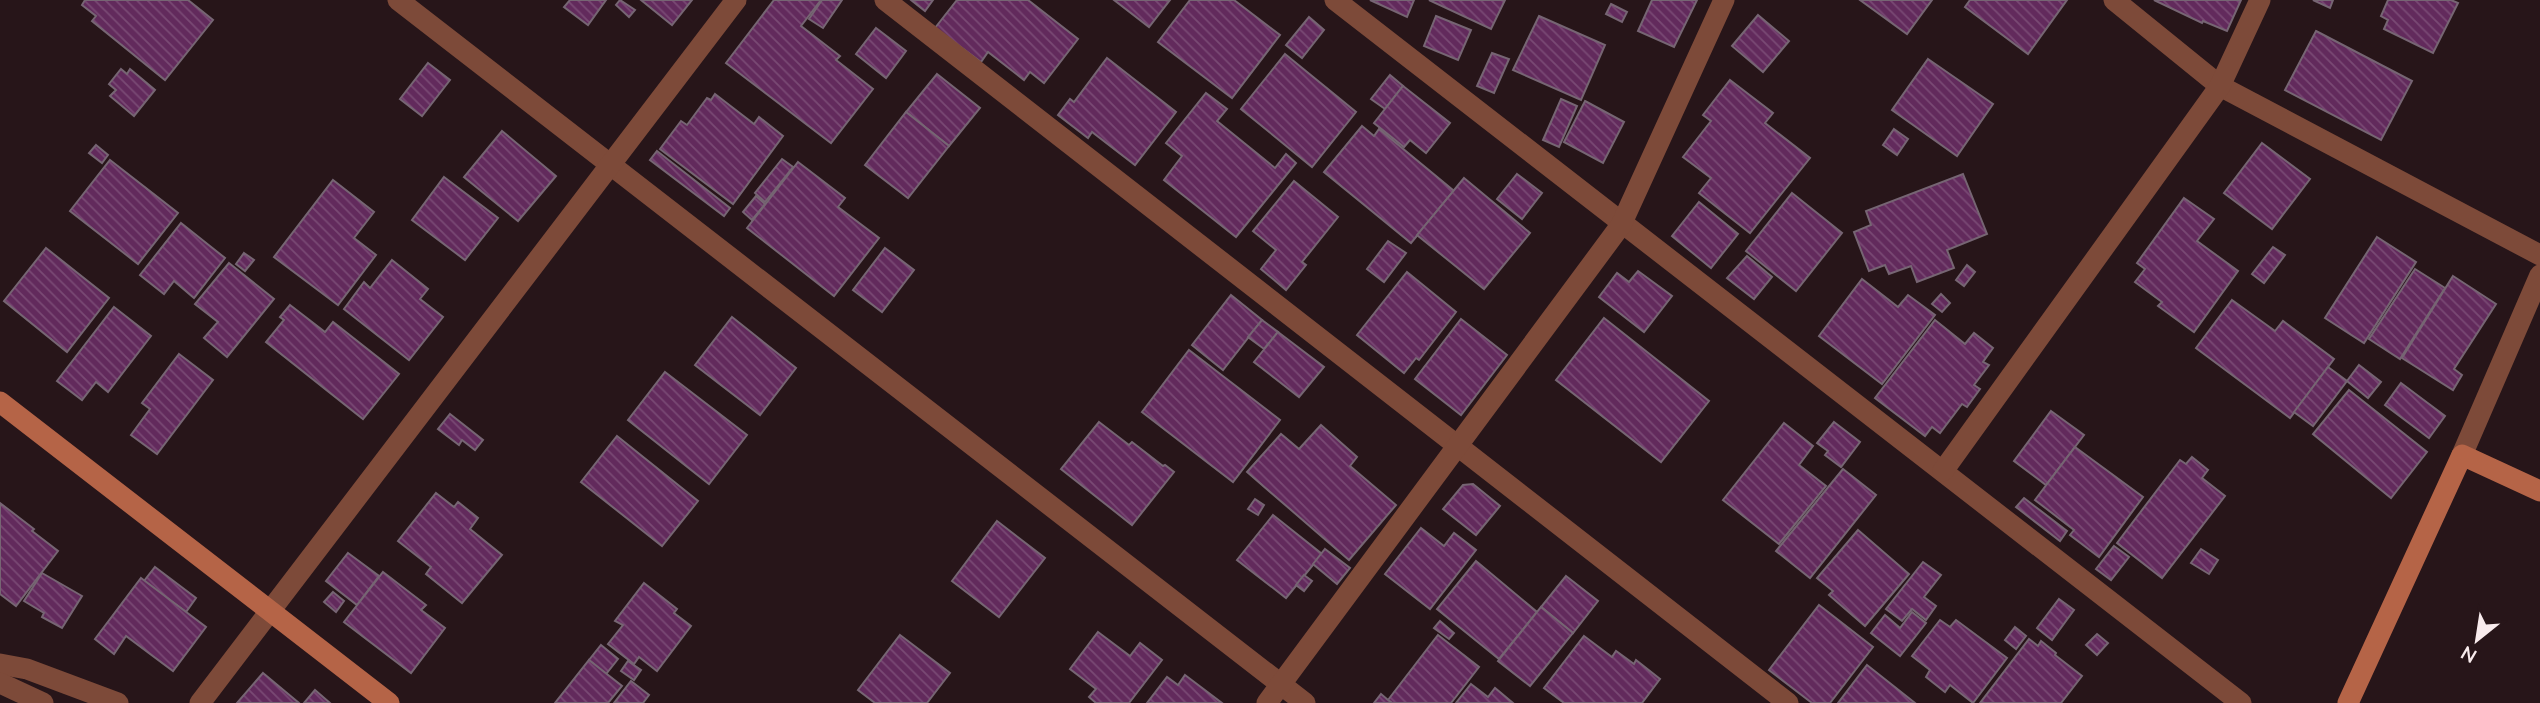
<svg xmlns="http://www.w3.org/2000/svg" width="2540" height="703" font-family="'Nunito Sans',sans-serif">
	<defs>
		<pattern id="building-back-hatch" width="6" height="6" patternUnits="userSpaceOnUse" patternTransform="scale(1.75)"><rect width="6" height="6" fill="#622a5c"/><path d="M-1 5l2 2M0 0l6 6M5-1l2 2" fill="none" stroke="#794974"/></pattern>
	</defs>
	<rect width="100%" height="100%" fill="#271519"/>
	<g fill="url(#building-back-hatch)" stroke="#766573" stroke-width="2">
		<path d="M85,0H188L213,20L165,80L92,21L96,16L82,5Z"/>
		<path d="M570,0H606L588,25L564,7Z"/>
		<path d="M620,0L635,10L629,17L616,5Z"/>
		<path d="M641,0H692L672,25Z"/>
		<path d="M774,0H821L801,26L840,56L836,60L873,89L831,143L726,63Z"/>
		<path d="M822,0H842L823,28L809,19Z"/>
		<path d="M911,0H933L925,11Z"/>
		<path d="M957,0H1028L1078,39L1044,83L1030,72L1024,80L988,52L981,62L935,28Z"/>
		<path d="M1114,0H1170L1149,27Z"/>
		<path d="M1190,0H1234L1280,35L1232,98L1158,42Z"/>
		<path d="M1370,0H1414L1407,17Z"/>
		<path d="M1429,0H1505L1491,29Z"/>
		<path d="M1652,0H1697L1674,47L1638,31Z"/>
		<path d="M1860,0H1932L1907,34Z"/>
		<path d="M1970,0H2067L2028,54L1965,7Z"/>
		<path d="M2154,0H2241L2227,31L2203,21L2202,23Z"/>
		<path d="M2313,0H2333L2330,8Z"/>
		<path d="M2388,0H2451L2458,3L2433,53L2384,29L2388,20L2381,16Z"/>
		<path d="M1611,4L1627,12L1622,22L1606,14Z"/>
		<path d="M1758,15L1789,41L1763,72L1732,46Z"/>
		<path d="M1436,16L1471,30L1458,60L1424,46Z"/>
		<path d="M1539,16L1605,45L1581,100L1513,70Z"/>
		<path d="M1309,17L1324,30L1302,58L1286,45Z"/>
		<path d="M876,28L906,51L886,78L856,54Z"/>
		<path d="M2316,31L2412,81L2381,140L2285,90Z"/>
		<path d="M1492,53L1509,59L1494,93L1477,86Z"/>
		<path d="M1285,54L1356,112L1312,167L1241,109Z"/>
		<path d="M1107,58L1176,112L1135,165L1092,132L1088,138L1058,115L1070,99L1074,102Z"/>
		<path d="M1928,59L1993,104L1957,156L1892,110Z"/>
		<path d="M428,63L450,80L422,116L400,99Z"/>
		<path d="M121,69L127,74L130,69L155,90L134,116L110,96L116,90L109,84Z"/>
		<path d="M937,74L980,108L949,146L906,112Z"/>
		<path d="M1390,75L1403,86L1385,109L1371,99Z"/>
		<path d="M1730,80L1773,113L1765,123L1810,158L1750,233L1699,193L1711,178L1683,157L1711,121L1703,115Z"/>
		<path d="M1403,86L1450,123L1426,153L1410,140L1404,147L1374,123Z"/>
		<path d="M1206,93L1227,109L1217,121L1275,168L1286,154L1296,163L1236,237L1164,180L1182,156L1166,143Z"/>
		<path d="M715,94L754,124L759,117L783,136L733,204L660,149L681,121L687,125L707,98L711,100Z"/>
		<path d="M1561,99L1577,106L1559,147L1543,140Z"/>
		<path d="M1585,101L1624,122L1603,163L1564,142Z"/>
		<path d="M906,112L949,146L908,198L865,165Z"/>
		<path d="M1362,126L1374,136L1379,129L1454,191L1411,243L1324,172Z"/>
		<path d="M1894,129L1908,139L1897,155L1883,145Z"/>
		<path d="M502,131L556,176L518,221L464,177Z"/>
		<path d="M2262,143L2310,179L2272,229L2224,193Z"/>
		<path d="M96,145L108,155L102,163L89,153Z"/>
		<path d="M657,151L730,208L724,216L650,160Z"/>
		<path d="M782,159L793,167L765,202L755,193Z"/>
		<path d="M110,160L178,213L138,264L70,211Z"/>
		<path d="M798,162L845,198L838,207L879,238L834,296L747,228Z"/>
		<path d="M1517,174L1542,193L1522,219L1497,199Z"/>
		<path d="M1963,174L1987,234L1947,250L1954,268L1917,282L1911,266L1889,274L1885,265L1869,271L1854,232L1871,225L1866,211Z"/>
		<path d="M444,177L498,218L465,260L412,220Z"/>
		<path d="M1464,178L1530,233L1484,289L1417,235Z"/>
		<path d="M333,180L374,212L354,238L376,255L338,305L274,257Z"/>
		<path d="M1294,181L1338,217L1302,262L1306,265L1286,290L1261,269L1276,250L1253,231Z"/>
		<path d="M1792,193L1842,233L1796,291L1746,251Z"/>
		<path d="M756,196L765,204L752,220L743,212Z"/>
		<path d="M2184,198L2214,219L2197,241L2238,271L2194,332L2158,306L2162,302L2135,282L2145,269L2137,263Z"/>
		<path d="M1699,202L1738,234L1711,268L1672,236Z"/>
		<path d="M181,223L225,258L194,298L174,281L164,294L140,275Z"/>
		<path d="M2377,237L2416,262L2364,343L2325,318Z"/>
		<path d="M1388,241L1406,253L1384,282L1367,269Z"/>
		<path d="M2273,247L2285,255L2264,283L2252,274Z"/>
		<path d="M46,248L109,298L67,352L4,301Z"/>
		<path d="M885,248L914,270L882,312L853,290Z"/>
		<path d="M244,253L254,260L245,271L236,264Z"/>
		<path d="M1747,256L1772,277L1754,299L1727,278Z"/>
		<path d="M392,260L428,289L420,299L443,317L409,360L344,309L364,282L370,288Z"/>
		<path d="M229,263L274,299L227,357L204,338L218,322L195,304Z"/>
		<path d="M1967,265L1975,272L1964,286L1956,280Z"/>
		<path d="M2415,269L2445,288L2400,359L2369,339Z"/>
		<path d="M1638,271L1672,296L1644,332L1599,297L1617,273L1629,282Z"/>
		<path d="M1407,272L1456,312L1419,360L1416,358L1404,373L1357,335Z"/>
		<path d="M2453,276L2496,304L2454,369L2462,375L2453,390L2402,358Z"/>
		<path d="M1862,279L1898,307L1908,295L1935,315L1882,384L1819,336Z"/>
		<path d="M1941,294L1950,303L1942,312L1932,304Z"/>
		<path d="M1231,295L1262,320L1223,370L1192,345Z"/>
		<path d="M2232,300L2275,331L2283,321L2334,359L2290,418L2196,348Z"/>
		<path d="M290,305L325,332L333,322L399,374L363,419L266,342L284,320L280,317Z"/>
		<path d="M114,307L151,336L108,392L96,382L82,400L57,381Z"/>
		<path d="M732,317L796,368L760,415L695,365Z"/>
		<path d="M1604,318L1709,401L1661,462L1556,380Z"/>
		<path d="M1461,319L1507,355L1461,415L1415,379Z"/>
		<path d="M1262,320L1278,332L1264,349L1248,337Z"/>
		<path d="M1935,320L1965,344L1974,333L1993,348L1983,362L1989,365L1974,385L1980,389L1967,407L1962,404L1940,433L1932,427L1925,436L1875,398Z"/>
		<path d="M1278,332L1324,367L1299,397L1254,362Z"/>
		<path d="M1189,350L1280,420L1233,482L1142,412Z"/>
		<path d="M179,354L213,380L157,454L131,435L150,409L142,403Z"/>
		<path d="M2359,365L2381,382L2368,398L2347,381Z"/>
		<path d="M2328,367L2347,381L2313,426L2294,412Z"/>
		<path d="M665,372L747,435L709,484L628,420Z"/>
		<path d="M2401,383L2445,416L2429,438L2385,405Z"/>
		<path d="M2349,390L2427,452L2391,498L2313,434Z"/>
		<path d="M2051,411L2084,435L2046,485L2014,461Z"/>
		<path d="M450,414L483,440L475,450L462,440L459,445L438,429Z"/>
		<path d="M1099,422L1129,445L1132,442L1163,466L1165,465L1174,472L1132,525L1061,469Z"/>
		<path d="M1834,422L1860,442L1841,467L1825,455L1828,451L1817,443Z"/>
		<path d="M1784,423L1813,446L1799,465L1826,486L1779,544L1723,500Z"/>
		<path d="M1321,425L1357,457L1350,466L1396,505L1349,560L1247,472L1281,434L1299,449Z"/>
		<path d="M617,436L698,501L662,546L581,482Z"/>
		<path d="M2075,447L2143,497L2099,557L2070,535L2074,530L2035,500Z"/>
		<path d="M2192,457L2208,470L2202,478L2225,496L2162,578L2117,543L2180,460L2186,464Z"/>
		<path d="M1843,469L1876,495L1810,578L1776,551Z"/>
		<path d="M1473,484L1500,506L1476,535L1443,509L1463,485Z"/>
		<path d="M436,493L454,507L458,502L478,518L470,529L502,555L462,603L426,574L431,567L398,541Z"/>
		<path d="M2024,498L2067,531L2060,541L2016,507Z"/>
		<path d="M1255,499L1264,505L1258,515L1248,509Z"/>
		<path d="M0,503L34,529L32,531L58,551L16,606L0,594Z"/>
		<path d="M1273,515L1322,554L1286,598L1237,560Z"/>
		<path d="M997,521L1045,558L999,617L952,581Z"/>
		<path d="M1421,528L1444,546L1454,533L1476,550L1430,609L1385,574Z"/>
		<path d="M1858,530L1909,574L1865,626L1829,595L1833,591L1817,578Z"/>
		<path d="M2114,546L2129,557L2111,580L2096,569Z"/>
		<path d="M1325,549L1350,568L1337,584L1313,564Z"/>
		<path d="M2201,549L2218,560L2209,574L2191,563Z"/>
		<path d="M348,553L379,576L357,605L326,581Z"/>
		<path d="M1476,561L1537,612L1499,659L1437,609Z"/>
		<path d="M1923,562L1941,575L1924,597L1936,606L1926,620L1912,609L1902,621L1886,609Z"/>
		<path d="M155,567L196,598L186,612L144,581Z"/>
		<path d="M383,572L426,605L421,610L445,628L411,673L344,622Z"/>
		<path d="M42,573L82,596L62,628L42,617L44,613L24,601Z"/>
		<path d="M1304,575L1312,581L1304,591L1296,585Z"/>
		<path d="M1566,576L1598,601L1573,633L1541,607Z"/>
		<path d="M141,578L206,627L173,671L126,636L114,654L95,639Z"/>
		<path d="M644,583L677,609L674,613L691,626L657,671L639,657L634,664L608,644L623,625L615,621Z"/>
		<path d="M333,592L344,601L336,612L324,602Z"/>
		<path d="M2059,599L2074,610L2052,640L2037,628Z"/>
		<path d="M1819,605L1873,647L1830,703H1812L1769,670Z"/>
		<path d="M1541,607L1573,633L1530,686L1498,661Z"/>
		<path d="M1912,612L1926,623L1900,656L1871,633L1885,615L1900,628Z"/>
		<path d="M1940,620L1950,627L1956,620L2007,658L1973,703L1950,685L1945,692L1926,677L1930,670L1912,656Z"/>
		<path d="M1440,621L1454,633L1449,639L1434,628Z"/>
		<path d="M2015,627L2026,636L2016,649L2005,640Z"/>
		<path d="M1098,632L1130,656L1140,643L1162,660L1129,703H1096L1089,697L1096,689L1070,669Z"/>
		<path d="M2097,634L2108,643L2097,655L2086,645Z"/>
		<path d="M900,635L950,673L927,703H875L858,690Z"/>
		<path d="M1438,635L1479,667L1451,703H1392L1388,700Z"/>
		<path d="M1584,636L1612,657L1616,651L1634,664L1636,660L1660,679L1642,703H1564L1544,688Z"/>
		<path d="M2029,639L2038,646L2041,641L2056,653L2055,655L2082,676L2061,703H1980Z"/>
		<path d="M601,645L618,659L606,674L589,660Z"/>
		<path d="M589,660L622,686L608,703H555Z"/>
		<path d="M628,661L641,670L634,680L621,671Z"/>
		<path d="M1867,665L1915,703H1838Z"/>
		<path d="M263,673L299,703H237Z"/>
		<path d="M1185,675L1222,703H1147L1167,677L1178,685Z"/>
		<path d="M631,681L649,695L643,703H614Z"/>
		<path d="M1471,684L1488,697L1495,688L1513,703H1456Z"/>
		<path d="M315,690L330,703H304Z"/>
		<path d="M1381,694L1388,700L1392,703H1374Z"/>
	</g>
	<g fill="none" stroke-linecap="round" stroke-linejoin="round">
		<g stroke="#7d4a39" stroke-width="21">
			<path d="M398,0L1305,703"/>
			<path d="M885,0L1788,703"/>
			<path d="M1335,0C1636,236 1940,468 2241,703"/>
			<path d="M2114,0L2220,86L2540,255"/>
			<path d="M2462,455L2540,275"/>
			<path d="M1943,471L2220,86L2260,0"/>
			<path d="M0,664L27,669L118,703"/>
			<path d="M0,683L43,703"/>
			<path d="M200,703L736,0"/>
			<path d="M1267,703L1621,225L1724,0"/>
		</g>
		<g stroke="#b56447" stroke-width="21">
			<path d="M0,402L389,703"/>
			<path d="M2348,703L2462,455L2540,491"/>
		</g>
	</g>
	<g transform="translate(2477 640) rotate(210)" stroke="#271519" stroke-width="5" paint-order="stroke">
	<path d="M0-5L12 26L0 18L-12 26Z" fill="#f8ebed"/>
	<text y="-10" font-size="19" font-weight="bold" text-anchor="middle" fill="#f8ebed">N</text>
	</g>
</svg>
